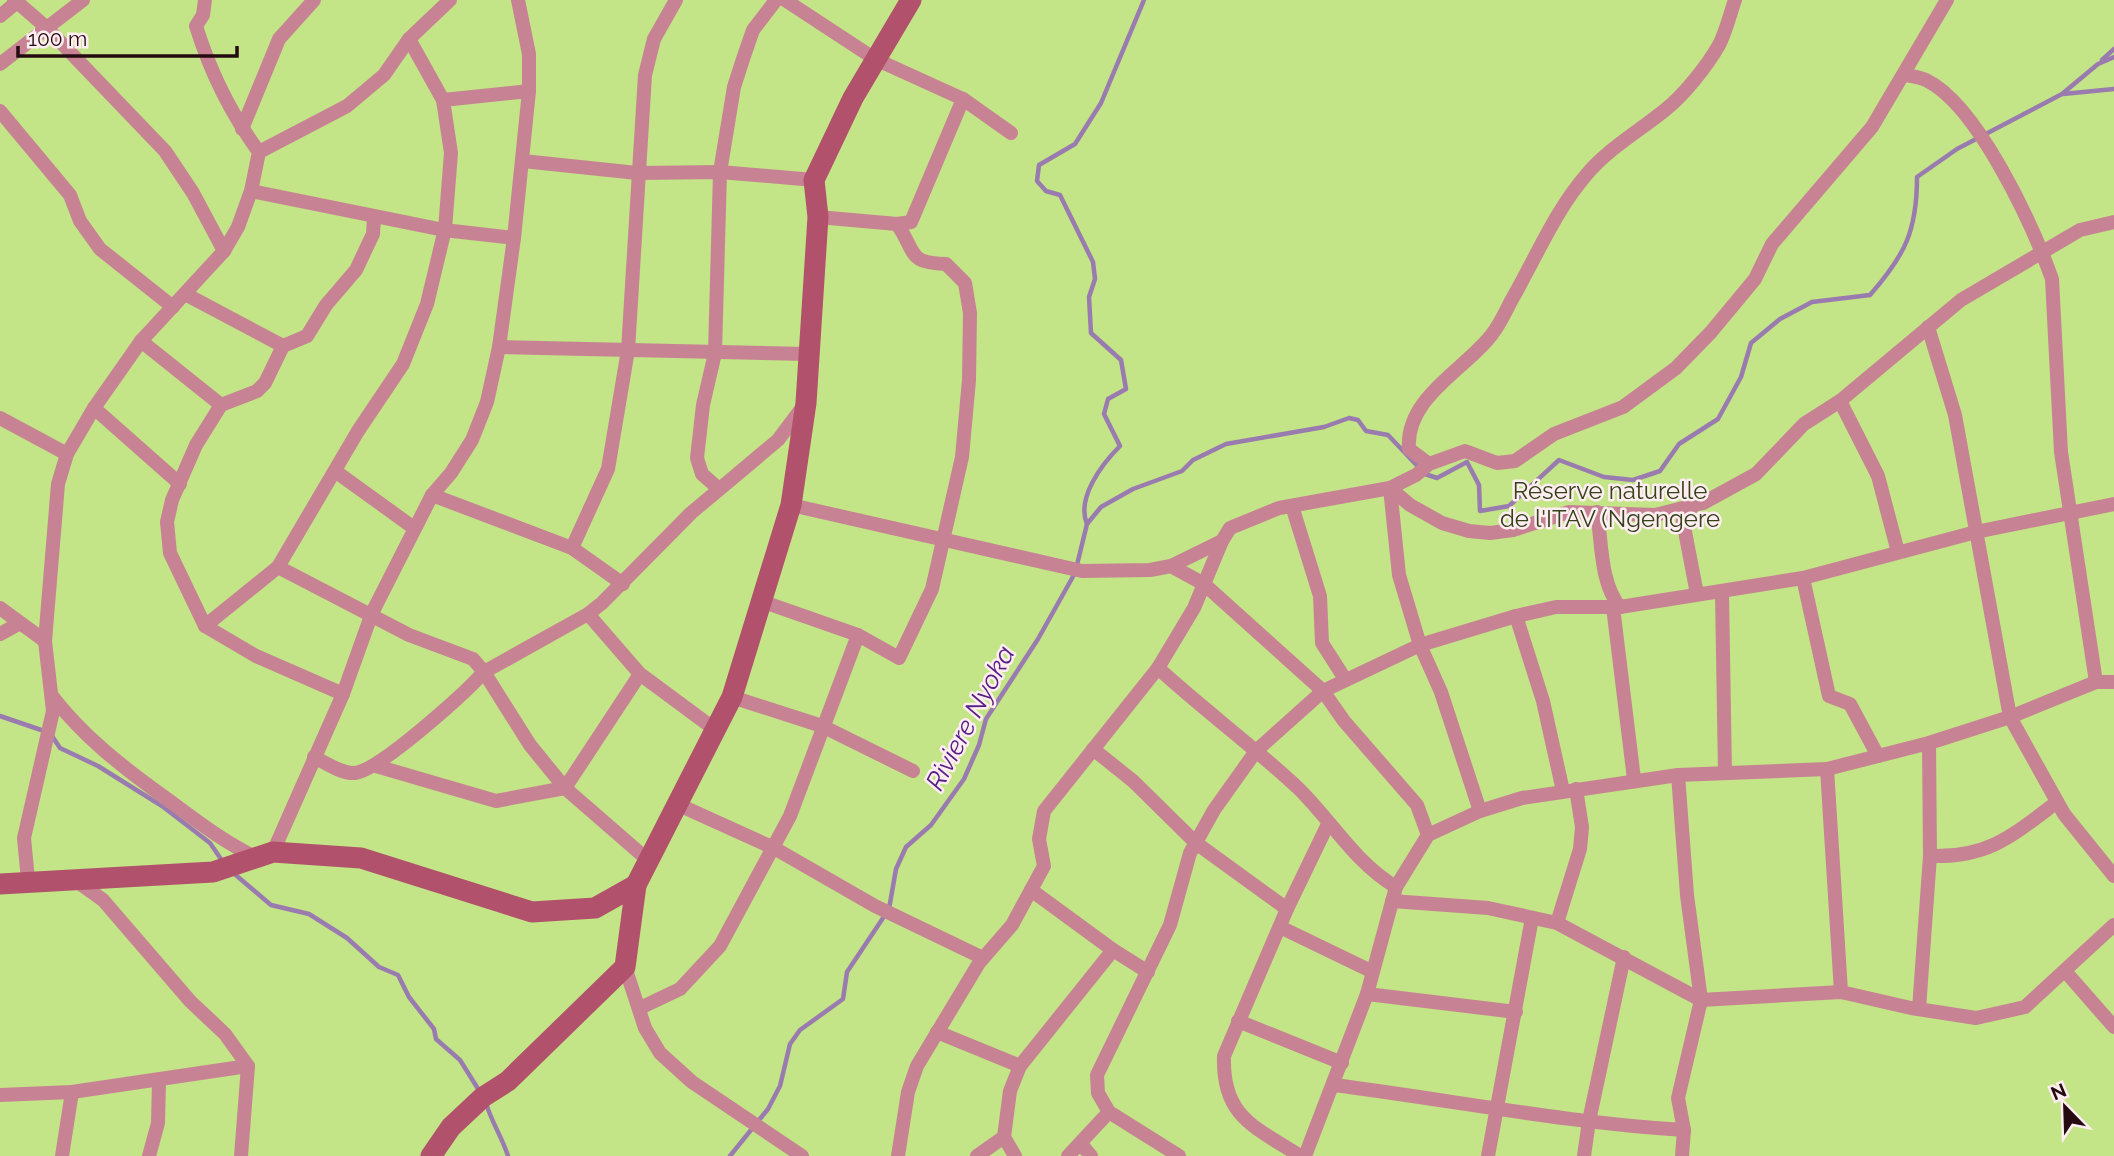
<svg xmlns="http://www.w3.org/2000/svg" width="2114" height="1156" font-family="Raleway,sans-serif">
	<rect width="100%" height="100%" fill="#fddce2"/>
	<rect fill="#c3e487" x="0" y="0" width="2114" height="1156"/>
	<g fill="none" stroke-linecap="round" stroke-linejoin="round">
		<g stroke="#9a7baf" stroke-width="4.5">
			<path d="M2102,60L2114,49"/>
			<path d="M2063,94L2114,89"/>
			<path d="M1087,524C1076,498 1102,464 1120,446L1104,414L1108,399L1126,389L1121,360L1091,333L1089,297L1095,279L1093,262L1060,195L1046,191L1037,181L1039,165L1075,144L1101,103L1144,0"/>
			<path d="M0,716L50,733L60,748L98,766L162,806L210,843L223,862"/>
			<path d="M231,871L271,905L309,914L347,938L379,967L398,975L409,997L434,1029L436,1039L460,1060L480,1092"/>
			<path d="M486,1103C491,1121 502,1137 508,1156"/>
			<path d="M730,1156L768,1109L780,1086L790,1044L800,1030L843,999L847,972L889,909L896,869L906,847L931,825L964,779L979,745L986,719L1038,639L1075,573L1087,524L1101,507L1133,489L1182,471L1193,460L1226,444L1324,427L1349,418L1358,420L1366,431L1388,435L1425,474L1437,478L1467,462L1479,485L1480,511L1509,506L1559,460L1604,477L1633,480L1660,471L1679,444L1718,419L1741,377L1751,343L1780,319L1812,302L1870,295C1905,255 1917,231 1917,177L1957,149L2062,94L2098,64L2114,57"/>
		</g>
		<g stroke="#c78393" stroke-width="14">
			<path d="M785,0L875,59L963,99L1011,133"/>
			<path d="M17,2L47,28L165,151L193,193L224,251"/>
			<path d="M0,16L17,2L14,0"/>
			<path d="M0,64L83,0"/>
			<path d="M1905,75C1911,76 1919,77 1926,80C1978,105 2033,226 2052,279L2061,452L2096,682"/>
			<path d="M443,100L529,91"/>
			<path d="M0,111L70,195L80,221L100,249L173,307"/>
			<path d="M242,129L279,39L314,0"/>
			<path d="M259,152L347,106L384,75L409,39L450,0"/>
			<path d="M523,161L637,173L720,172L814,180"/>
			<path d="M251,191L444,230L514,238"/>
			<path d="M897,224L911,222L963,99"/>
			<path d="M187,295L283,346"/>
			<path d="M1928,327L1955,415L2010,717L2064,814L2114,876"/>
			<path d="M141,341L221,405"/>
			<path d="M499,347L807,354"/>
			<path d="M1840,401L1878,476L1898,552"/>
			<path d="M94,408L180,484"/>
			<path d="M0,418L67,454"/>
			<path d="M1429,464L1409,449C1405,399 1462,371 1489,338C1498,328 1505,313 1511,301C1536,258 1554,212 1587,174C1608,149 1639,131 1665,110C1684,95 1707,66 1719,45C1726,32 1730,14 1735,0"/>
			<path d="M335,471L414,528"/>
			<path d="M1390,488L1410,505L1442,523L1469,531L1490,533L1513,530L1569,512L1655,515L1703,503L1756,474L1804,424L1840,401L1961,300L2080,230L2114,222"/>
			<path d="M1390,488L1399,575L1420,645L1441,692L1480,811"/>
			<path d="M719,489L702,474L697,458L703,405L715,353L720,172L734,87L743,59L753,30L776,0"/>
			<path d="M432,495L572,548L623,584"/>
			<path d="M791,505L1082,571L1150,570L1171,566L1222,541L1230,528L1279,508L1390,488L1416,475L1429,464L1465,451L1497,463L1515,461L1554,434L1623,407L1676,368L1711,332L1755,279L1772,244L1872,127L1947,0"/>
			<path d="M1292,506L1320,596L1322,643L1345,679"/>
			<path d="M1692,507L1683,521L1697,594"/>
			<path d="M1597,512C1602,543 1600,583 1620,607"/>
			<path d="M572,548L608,469L628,350L645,75L654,39L676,0"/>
			<path d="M1171,566L1204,584L1323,691L1344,721L1417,805L1428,835"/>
			<path d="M278,567L409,635L473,659L484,672L588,614L602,603L691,513L778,440L805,404"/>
			<path d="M1803,578L1829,696L1850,704L1878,756"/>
			<path d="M1722,593L1725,773"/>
			<path d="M761,601L858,635L899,658L932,589L962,457L969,380L970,313L965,283L946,264C907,263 917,253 897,224L818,217"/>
			<path d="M1613,607L1634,779"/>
			<path d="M0,608L45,641"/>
			<path d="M588,614L640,674L717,731"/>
			<path d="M1516,616L1543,701L1563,791"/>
			<path d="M205,626L278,567L358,431L403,364L427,304L445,229L451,153L443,100L409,39"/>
			<path d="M0,634L20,623"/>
			<path d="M1158,668C1204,710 1253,746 1298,788C1331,820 1355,863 1396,887"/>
			<path d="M343,694L256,656L205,626L170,553L167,522L172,500L196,445L221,405L257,391L265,383L283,346L307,336L326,305L356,270L373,234L374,218"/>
			<path d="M52,696C83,736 120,765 160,794C192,817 220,840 255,857"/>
			<path d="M732,697L822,726L913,771"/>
			<path d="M1093,749L1133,781L1196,843L1287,909"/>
			<path d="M314,757C326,763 342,774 355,773C380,770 464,694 484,672L530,745L565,788L649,861"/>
			<path d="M376,766L496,801L565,788L640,674"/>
			<path d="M1827,769L1841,992"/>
			<path d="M1678,775L1687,895L1701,1000L1678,1098L1684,1130L1682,1156"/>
			<path d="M679,805L774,848L875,906L983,958"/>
			<path d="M273,852L343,694L372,613L432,495L451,473L472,440L487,402L499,347L514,238L529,91V54L518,0"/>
			<path d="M1930,856C1988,858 2012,836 2057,802"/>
			<path d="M28,880L24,838L53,711L45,641L58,484L67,454L94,408L141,341L224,251L238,227L251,191L259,152C231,114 210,71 196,26L203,15L205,0"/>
			<path d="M75,880L103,900L190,1001L225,1034L248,1066L241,1156"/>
			<path d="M1392,901L1488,908L1557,923L1701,1000L1841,992L1911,1008L1976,1018L2025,1007L2114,925"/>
			<path d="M1557,923L1580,849L1582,827L1576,789"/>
			<path d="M1280,927L1371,971"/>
			<path d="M1113,950L1148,972"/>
			<path d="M625,967L645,1028L660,1053L692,1082L802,1156"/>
			<path d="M2065,971L2114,1027"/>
			<path d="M1367,994L1516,1012"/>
			<path d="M640,1008L680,989L720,946L790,816L858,635"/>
			<path d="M1919,1009L1930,856L1929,743"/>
			<path d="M1238,1021L1342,1063"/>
			<path d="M937,1032L1020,1066"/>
			<path d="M1334,1085C1451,1100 1567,1123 1684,1130"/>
			<path d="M0,1095L72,1092L248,1066"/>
			<path d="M1081,1144L1091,1156"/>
			<path d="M62,1156L72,1092"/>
			<path d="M149,1156L158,1123L159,1081"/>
			<path d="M898,1156L908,1092L917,1066L979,963L1012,925L1044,866L1039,839L1044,811L1158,668L1194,608L1222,541"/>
			<path d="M977,1156L1004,1137"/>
			<path d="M1015,1156L1004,1137L1010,1091L1020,1066L1113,950L1031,890"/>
			<path d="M1068,1156L1109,1112"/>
			<path d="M1179,1156L1109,1112L1098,1093L1097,1075L1170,925L1190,853L1214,810L1256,751L1323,691L1420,645L1516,616L1556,607H1620L1803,578L1976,532L2114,504"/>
			<path d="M1300,1156C1255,1127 1222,1117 1224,1056L1287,909L1328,824"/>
			<path d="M1305,1156L1367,994L1396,887L1428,835L1480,811L1522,798L1678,775L1827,769L1929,743L2010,717L2096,682H2114"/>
			<path d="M1488,1156L1532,918"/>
			<path d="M1584,1156L1589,1121L1624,957"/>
		</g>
		<g stroke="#b2516c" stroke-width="21">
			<path d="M0,884L213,872L273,852L361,858L532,912L595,908L636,885"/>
			<path d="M431,1156L451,1127L483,1097L508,1081L625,967L636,885L732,697L791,505L806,403L818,217L814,180L853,98L911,0"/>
		</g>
	</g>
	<g text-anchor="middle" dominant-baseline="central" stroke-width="5" stroke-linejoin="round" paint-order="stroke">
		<g font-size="24" fill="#344119" stroke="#ffeef1">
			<text x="1610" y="490">Réserve naturelle<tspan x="1610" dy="28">de l'ITAV (Ngengere</tspan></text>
		</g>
		<g font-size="26" font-style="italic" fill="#582086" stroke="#ffeef1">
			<text transform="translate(970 718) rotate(-62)">Riviere Nyoka</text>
		</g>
	</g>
	<g transform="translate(2065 1107) rotate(337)" stroke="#ffeef1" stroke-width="5" paint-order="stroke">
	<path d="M0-5L12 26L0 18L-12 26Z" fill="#250a11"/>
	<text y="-10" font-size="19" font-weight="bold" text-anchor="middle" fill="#250a11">N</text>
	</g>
	<path d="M18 46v10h219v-10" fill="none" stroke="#250a11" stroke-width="3.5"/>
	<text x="28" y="46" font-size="21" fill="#250a11" stroke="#ffeef1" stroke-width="5" paint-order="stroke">100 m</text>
</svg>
